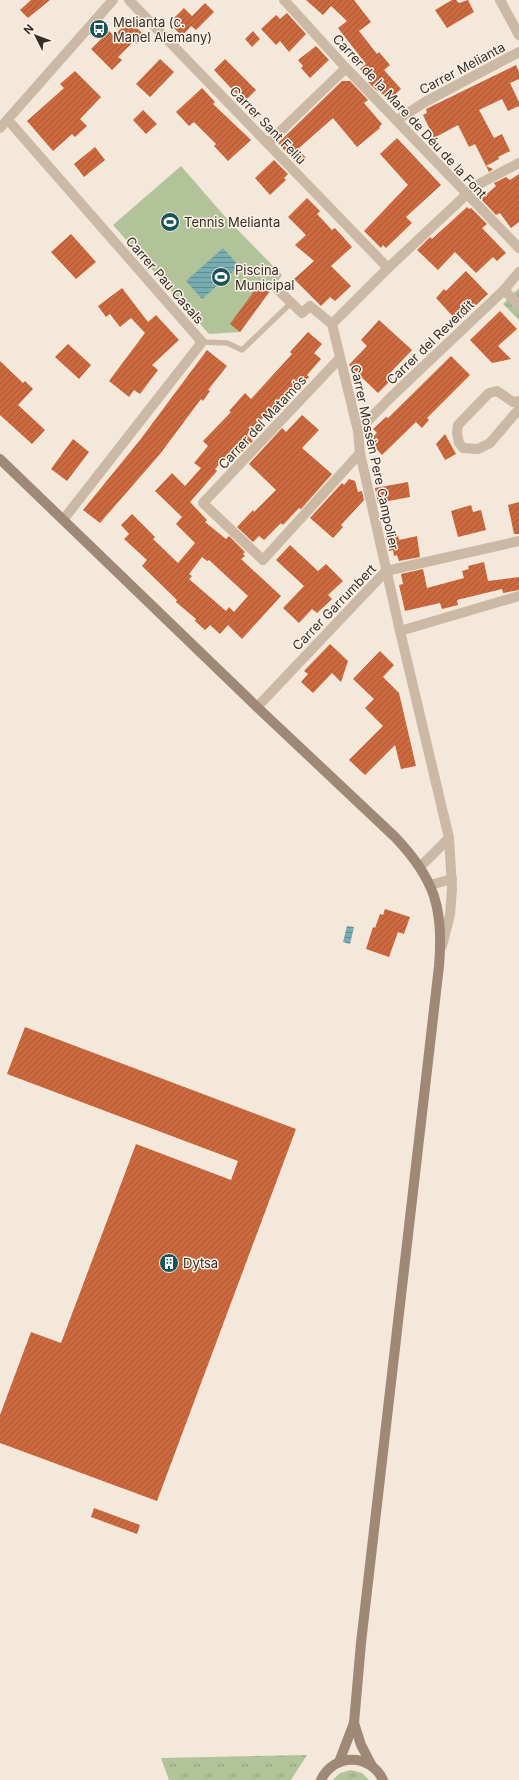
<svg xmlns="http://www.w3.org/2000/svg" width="519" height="1780" font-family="Inter,sans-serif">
	<defs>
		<pattern id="grass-tufts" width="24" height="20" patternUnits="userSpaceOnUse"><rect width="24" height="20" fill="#b2c399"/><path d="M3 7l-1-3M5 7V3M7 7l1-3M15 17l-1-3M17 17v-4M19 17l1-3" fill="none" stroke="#929f7d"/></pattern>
		<pattern id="water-rules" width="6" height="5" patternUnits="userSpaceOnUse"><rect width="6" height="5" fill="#77acb1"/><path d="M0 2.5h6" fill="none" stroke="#628c90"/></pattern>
		<pattern id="building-hatch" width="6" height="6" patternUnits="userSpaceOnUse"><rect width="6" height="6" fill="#cc693e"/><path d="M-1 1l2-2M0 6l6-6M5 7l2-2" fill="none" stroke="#a65734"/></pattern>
	</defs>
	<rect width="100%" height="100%" fill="#f3e8da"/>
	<g fill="url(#grass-tufts)">
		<path d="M519,288V320L503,304Z"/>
		<path d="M307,1755L291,1780H169L161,1758Z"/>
		<path d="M351,1770L362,1773L369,1780H333L340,1773Z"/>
	</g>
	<path fill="#b2c399" d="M181,166L227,219L282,275L240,332L209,334L113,225Z"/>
	<g fill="url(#water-rules)">
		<path d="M223,248L239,266L202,299L186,281Z"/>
		<path d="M347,926L354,927L350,944L343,942Z"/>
	</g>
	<g fill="url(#building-hatch)" fill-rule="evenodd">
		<path d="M31,0H50L28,18L20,10Z"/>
		<path d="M306,0H354L371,22L359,31L377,54L379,52L390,65L384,70L401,89L388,101L379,90L377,91L368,82H372L360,69L366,64L338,28L347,21L331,6L323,15Z"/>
		<path d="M452,0H456L459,3L468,0L474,12L447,28L435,10Z"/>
		<path d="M205,3L214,12L196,30L191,26L182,36L169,23L184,8L192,16Z"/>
		<path d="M287,13L306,34L289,52L280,41L276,45L261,29L276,15L280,19Z"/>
		<path d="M129,20L145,36L137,44L134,41L118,57L122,60L112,70L91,49L109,31L114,36Z"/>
		<path d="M253,31L260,39L252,47L245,39Z"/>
		<path d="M316,46L329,60L310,78L301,68L303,66L298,60Z"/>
		<path d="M160,59L174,72L150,97L136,84Z"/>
		<path d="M225,59L256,90L244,102L214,70Z"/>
		<path d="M516,65L519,72V79L510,83L519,102V106L508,111L502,99L479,110L494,138L502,134L510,151L498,157L499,159L486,166L493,169L489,172L475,144L469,147L458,125L434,138L423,115L427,113L426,109L428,108Z"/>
		<path d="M75,71L101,97L80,119L87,126L75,137L72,134L53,151L27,121L64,88L60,84Z"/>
		<path d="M342,81H350L368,100L364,103L382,124L379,127L380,128L357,147L333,118L298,149L306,158L298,165L278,143Z"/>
		<path d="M202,88L215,102L213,104L251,140L228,161L214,146L216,144L194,122L189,126L176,112Z"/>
		<path d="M143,110L157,124L146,134L133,120Z"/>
		<path d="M397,138L441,185L406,217L412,223L386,248L383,245L381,248L364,231L408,185L380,154Z"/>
		<path d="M95,147L105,160L84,177L74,164Z"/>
		<path d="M274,160L288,174L284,178L286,180L270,195L255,178Z"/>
		<path d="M519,174V222L511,228L500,213L496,215L481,199L496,186L494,183L506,177L510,180Z"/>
		<path d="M307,198L320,211L317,214L332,230L335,228L352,247L331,266L351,286L335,301L330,297L321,306L294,279L314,261L295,245L306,235L288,217Z"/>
		<path d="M467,207L469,209L471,208L487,224L482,228L506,253L497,261L493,257L476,273L455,252L438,270L417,250L430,237L432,239Z"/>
		<path d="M71,234L96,262L76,279L51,252Z"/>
		<path d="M466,271L488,294L458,322L436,298L444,289L446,291Z"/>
		<path d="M260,283L270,291L240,332L230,324Z"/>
		<path d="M122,288L148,322L156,315L179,340L152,365L158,370L140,394L134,390L129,397L109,381L145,333L131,318L120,327L110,314L106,317L98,306Z"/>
		<path d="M500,311L517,329L498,346L511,359L492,363L470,340Z"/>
		<path d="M379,320L412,350L388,375L392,379L378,393L349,365L367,346L361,340Z"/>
		<path d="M308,332L322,344L314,353L321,359L307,375L309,377L281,408L276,404L247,435L253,441L239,455L234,449L215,469L217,471L190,502L207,520L205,522L226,539L229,536L245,552L243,554L245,556L241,559L281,596L242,639L228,625L220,634L210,625L205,630L195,621L196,619L176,602L177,600L142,566L147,560L124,539L129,534L121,525L132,514L155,537L153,539L178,563L195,543L176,524L182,517L155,491L172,473L185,486L201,468L194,463L208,446L203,441L231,412L229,411L245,393L251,399L292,354L290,352ZM202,557L207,561L209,560L248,596L234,612L229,607L226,611L189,579L192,576L189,574Z"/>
		<path d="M68,344L91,365L79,379L55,357Z"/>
		<path d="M207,350L227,366L208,390L210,391L203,401L201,399L160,454L100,523L83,510L140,440Z"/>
		<path d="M451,356L470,375L427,418L429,420L422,428L416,422L382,455L369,441L377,433L373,429L386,417L388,418Z"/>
		<path d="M0,361L23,383L25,381L33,389L18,405L45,430L32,444L0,415Z"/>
		<path d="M302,415L319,430L302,448L332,474L301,509L299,508L283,525L281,523L264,540L259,536L253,542L237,527L253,510L254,512L276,490L249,464L282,428L286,432Z"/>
		<path d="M445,434L456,454L445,460L436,444Z"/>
		<path d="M73,439L89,452L67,481L51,469Z"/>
		<path d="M349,479L355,481L358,492L362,491L364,500L341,525L343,527L333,538L310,518L342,483L344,485Z"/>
		<path d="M408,482L410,497L378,503L375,488Z"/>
		<path d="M519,502V534H514L508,505Z"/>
		<path d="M471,505L473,512L481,510L486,530L458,537L451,511Z"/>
		<path d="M398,535L399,540L417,536L420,557L399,561L397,555L394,556L393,550L389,551L386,537Z"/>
		<path d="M290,545L318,571L326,564L343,581L328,595L332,599L317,613L312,609L299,623L283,608L304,586L276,560Z"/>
		<path d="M484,562L488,581L519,577V590L503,593L502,589L457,600L458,605L442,609L440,603L405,611L399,585L403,584L401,574L423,569L427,588L464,578L462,571L469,569L468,566Z"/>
		<path d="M330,644L348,661L341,682L332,673L313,693L301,682L308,674L304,671Z"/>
		<path d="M380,651L394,665L383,677L399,693L416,766L401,769L395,745L365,775L349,760L383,726L365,708L374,699L353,679Z"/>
		<path d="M385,909L410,917L404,934L398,932L389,957L366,949L373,927L375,928L380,914L383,915Z"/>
		<path d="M25,1027L296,1129L157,1501L0,1443V1415L31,1332L61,1343L136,1144L231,1180L238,1161L7,1074Z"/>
		<path d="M94,1508L140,1525L137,1534L91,1517Z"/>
	</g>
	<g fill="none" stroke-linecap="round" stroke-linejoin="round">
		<path stroke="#ccb9a5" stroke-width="5.5" d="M202,342L227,343L242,350L291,303"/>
		<g stroke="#ccb9a5" stroke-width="10">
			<path d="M129,0L388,268"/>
			<path d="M284,0L346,68L519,248"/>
			<path d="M500,0L519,35"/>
			<path d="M8,120L202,342L63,520"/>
			<path d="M397,120L425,102L519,52"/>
			<path d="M0,128L113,0"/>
			<path d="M268,143L346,68"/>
			<path d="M276,288L302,313L310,306L332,324"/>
			<path d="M504,290L519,305"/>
			<path d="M340,358L203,503L263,560L360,453"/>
			<path d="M519,401L513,402L497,391L489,393L458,425L457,433L459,443L463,448L478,449L490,443L519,409"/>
			<path d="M358,431L389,399L504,290L519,272"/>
			<path d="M400,631L519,596"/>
			<path d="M257,707L386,571L519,541"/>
			<path d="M420,867L449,838"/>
			<path d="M430,885L452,879"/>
			<path d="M442,946L450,915L452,888L449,838L400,631L360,453L358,431L332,324L388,268L466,195L479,184L519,163"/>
		</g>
		<g stroke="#9f8876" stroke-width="10">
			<path d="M0,459L257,707L395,837C435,879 444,909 439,966L361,1643L354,1723L339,1762"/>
			<path d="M354,1723L361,1745L372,1766"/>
			<path d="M321,1780C334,1753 370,1753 383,1780"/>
		</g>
	</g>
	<defs>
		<g id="bus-disc" transform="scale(1)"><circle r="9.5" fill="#1a525a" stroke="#faf2e6"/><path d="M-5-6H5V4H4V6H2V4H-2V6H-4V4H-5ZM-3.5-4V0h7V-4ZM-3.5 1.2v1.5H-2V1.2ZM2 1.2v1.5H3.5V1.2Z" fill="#fff"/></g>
		<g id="stadium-disc" transform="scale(1)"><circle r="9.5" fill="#1a525a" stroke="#faf2e6"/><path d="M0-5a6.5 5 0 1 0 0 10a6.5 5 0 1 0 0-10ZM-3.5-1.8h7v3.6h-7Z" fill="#fff"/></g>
		<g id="building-disc" transform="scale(1)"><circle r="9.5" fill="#1a525a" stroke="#faf2e6"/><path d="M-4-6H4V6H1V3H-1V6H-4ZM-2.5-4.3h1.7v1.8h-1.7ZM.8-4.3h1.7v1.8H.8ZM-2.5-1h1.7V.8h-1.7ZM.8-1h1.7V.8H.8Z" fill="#fff"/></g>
	</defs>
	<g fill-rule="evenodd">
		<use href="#bus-disc" x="99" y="29"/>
		<use href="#stadium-disc" x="170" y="222"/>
		<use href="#stadium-disc" x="221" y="277"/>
		<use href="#building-disc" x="169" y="1263"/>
	</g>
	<g text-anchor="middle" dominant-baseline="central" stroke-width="3" stroke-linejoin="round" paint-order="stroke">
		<g font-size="13" fill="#372d27" stroke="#faf2e6" text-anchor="start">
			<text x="113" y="22">Melianta (c.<tspan x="113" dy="15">Manel Alemany)</tspan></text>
			<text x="184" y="222">Tennis Melianta</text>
			<text x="235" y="270">Piscina<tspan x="235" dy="15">Municipal</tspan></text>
			<text x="183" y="1263">Dytsa</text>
		</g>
		<g font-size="13" fill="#372d27" stroke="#faf2e6">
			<text transform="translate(462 68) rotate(-28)">Carrer Melianta</text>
			<text transform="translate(410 116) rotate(47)">Carrer de la Mare de Déu de la Font</text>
			<text transform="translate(268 125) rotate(46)">Carrer Sant Feliu</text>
			<text transform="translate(165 280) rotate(49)">Carrer Pau Casals</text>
			<text transform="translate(430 342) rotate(-44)">Carrer del Reverdit</text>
			<text transform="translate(262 422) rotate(-47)">Carrer del Matamós</text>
			<text transform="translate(375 457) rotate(78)">Carrer Mossèn Pere Campolier</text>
			<text transform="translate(334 607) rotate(-46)">Carrer Garrumbert</text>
		</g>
	</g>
	<g transform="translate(36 36) rotate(312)" stroke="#faf2e6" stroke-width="3" paint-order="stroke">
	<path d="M0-3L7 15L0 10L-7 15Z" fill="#372d27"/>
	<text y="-6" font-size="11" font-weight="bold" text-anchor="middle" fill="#372d27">N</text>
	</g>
</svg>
